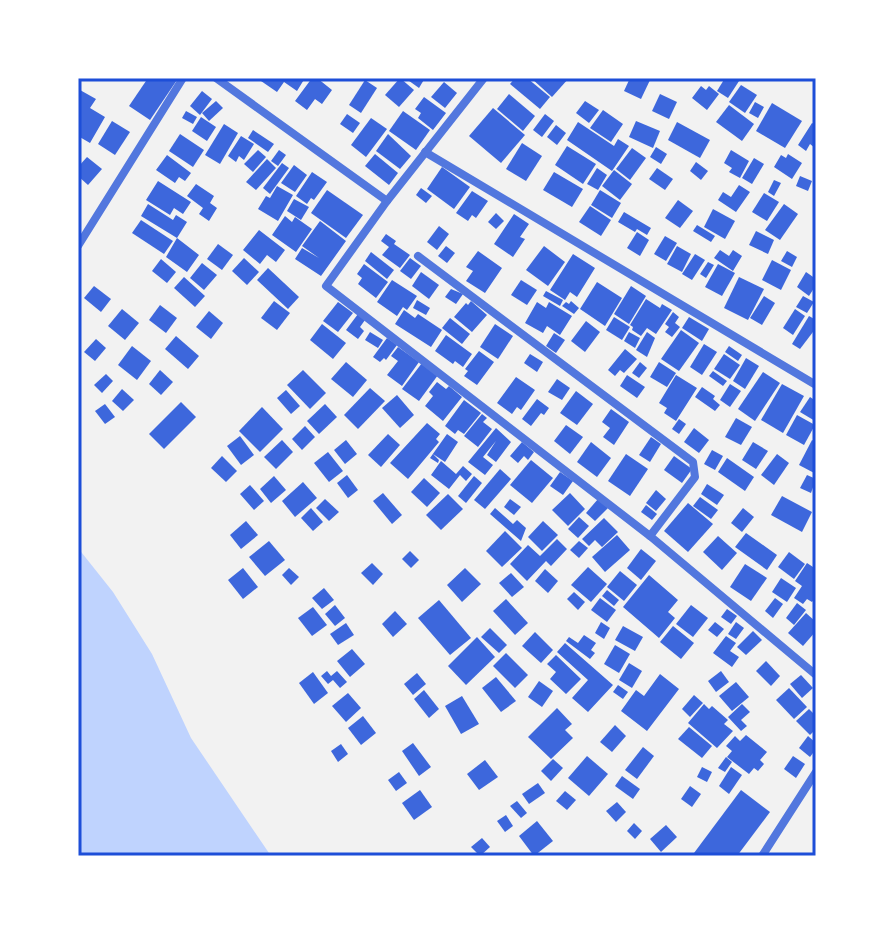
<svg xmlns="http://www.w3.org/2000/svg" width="894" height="934" font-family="'DM Sans',sans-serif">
	<rect width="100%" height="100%" fill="#f2f2f2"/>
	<path fill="#bfd3fe" d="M78,548L113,592L152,654L191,738L271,856H78Z"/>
	<g fill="#3d67dc">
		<path d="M148,78L177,80L150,120L129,106Z"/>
		<path d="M263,78H305L297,91L284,82L277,92L261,81Z"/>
		<path d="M312,78H317L332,90L322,104L315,99L307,110L295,101Z"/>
		<path d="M400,78L414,90L399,107L385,95Z"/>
		<path d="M405,78H425L419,88Z"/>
		<path d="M515,78H527L550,97L540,109L510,84Z"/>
		<path d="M531,78H569L552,97Z"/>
		<path d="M630,78H651L641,99L624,91Z"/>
		<path d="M725,78H741L728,98L717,91Z"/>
		<path d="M365,80L377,88L361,113L349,105Z"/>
		<path d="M444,82L457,93L445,108L431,97Z"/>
		<path d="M741,85L757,95L745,113L729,102Z"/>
		<path d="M701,86L706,90L709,86L719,94L707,110L692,98Z"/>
		<path d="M80,90L96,99L90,108L105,117L90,143L78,136Z"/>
		<path d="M202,91L212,99L200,115L190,106Z"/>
		<path d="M509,94L535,116L523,131L497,109Z"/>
		<path d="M660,94L677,102L669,119L652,111Z"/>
		<path d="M424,97L446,113L433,130L418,118L421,113L415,109Z"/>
		<path d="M216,101L223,108L209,121L202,113Z"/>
		<path d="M585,101L599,110L589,123L576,113Z"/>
		<path d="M755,102L764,107L758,118L749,113Z"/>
		<path d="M772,103L802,121L785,148L756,131Z"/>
		<path d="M729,105L754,124L742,141L716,122Z"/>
		<path d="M493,108L525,135L501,163L469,136Z"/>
		<path d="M603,110L623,124L611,142L590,128Z"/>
		<path d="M186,111L197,117L193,124L182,118Z"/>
		<path d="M403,111L430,130L416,150L389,131Z"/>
		<path d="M347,114L360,123L353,133L340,124Z"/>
		<path d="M545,114L554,121L542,137L533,130Z"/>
		<path d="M201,117L216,127L207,141L192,131Z"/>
		<path d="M371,118L387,129L366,157L351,145Z"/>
		<path d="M112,121L130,132L115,155L98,144Z"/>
		<path d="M636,121L660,131L653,148L629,137Z"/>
		<path d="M578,122L614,146L618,139L629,146L612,171L567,140Z"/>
		<path d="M677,122L710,140L700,158L668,140Z"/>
		<path d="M812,123L816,125V146L815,148L810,144L806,151L798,145Z"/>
		<path d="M224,124L238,133L220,164L205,155Z"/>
		<path d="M556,125L566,133L557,145L547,137Z"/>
		<path d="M253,130L274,144L268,152L248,138Z"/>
		<path d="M180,134L204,150L193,167L169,151Z"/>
		<path d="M388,134L411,156L400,169L376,151Z"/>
		<path d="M241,136L254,144L244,160L239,156L236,162L228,156Z"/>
		<path d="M522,143L542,156L526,181L506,169Z"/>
		<path d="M567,146L596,164L583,184L555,165Z"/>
		<path d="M656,147L667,154L661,164L650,157Z"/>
		<path d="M632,148L646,158L630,180L616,169Z"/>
		<path d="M258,150L266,157L253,172L244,164Z"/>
		<path d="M279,150L286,155L278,166L271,161Z"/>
		<path d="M731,150L749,161L740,178L729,172L732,168L724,163Z"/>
		<path d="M375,154L398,173L389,185L365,166Z"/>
		<path d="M788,154L802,163L792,179L774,167L781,155L786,158Z"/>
		<path d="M167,155L191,173L185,181L179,177L175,183L156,170Z"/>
		<path d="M87,157L102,169L88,185L78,176V167Z"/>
		<path d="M754,158L764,164L752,184L742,178Z"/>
		<path d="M267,159L276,168L256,190L246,182Z"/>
		<path d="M696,162L708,171L701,180L690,171Z"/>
		<path d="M282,163L289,168L270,194L263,188Z"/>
		<path d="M294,165L307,175L295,192L281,183Z"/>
		<path d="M442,167L470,187L454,209L427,189Z"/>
		<path d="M597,168L607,175L598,190L587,184Z"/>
		<path d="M657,168L673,179L665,190L649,179Z"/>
		<path d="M614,170L632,184L620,200L602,186Z"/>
		<path d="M312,172L327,182L314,200L311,198L307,204L296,196Z"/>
		<path d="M554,172L583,189L572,207L543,190Z"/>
		<path d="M800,176L812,181L808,191L796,186Z"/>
		<path d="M774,180L781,183L774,196L768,192Z"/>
		<path d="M158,181L191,202L183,214L174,208L170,215L146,200Z"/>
		<path d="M196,184L214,196L210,203L217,208L209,221L199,214L203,208L187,196Z"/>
		<path d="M739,185L750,192L736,212L718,200L723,192L731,197Z"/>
		<path d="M277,186L293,195L278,221L258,209L266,196L270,198Z"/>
		<path d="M421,188L432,196L426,203L416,195Z"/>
		<path d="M327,190L363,215L346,238L311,213Z"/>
		<path d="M600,190L621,203L612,218L591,205Z"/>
		<path d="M472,191L488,201L476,218L472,215L468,221L456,213Z"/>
		<path d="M764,193L779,202L767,221L752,212Z"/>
		<path d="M294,199L309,207L301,220L287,211Z"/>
		<path d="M678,200L693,211L680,228L665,218Z"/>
		<path d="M148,204L173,220L176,215L187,222L177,238L199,255L187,272L166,257L177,238L141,216Z"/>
		<path d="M784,204L798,214L780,240L765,230Z"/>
		<path d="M590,206L611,220L601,236L579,222Z"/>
		<path d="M713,209L735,221L725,239L704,227Z"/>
		<path d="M624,212L651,228L647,235L637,229L635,232L618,222Z"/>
		<path d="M496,213L504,221L496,229L488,222Z"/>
		<path d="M514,214L529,224L520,237L525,239L513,257L494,244Z"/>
		<path d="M285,216L292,222L295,217L312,229L296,252L272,235Z"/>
		<path d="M141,220L173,241L164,254L132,233Z"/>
		<path d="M320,221L346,241L321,276L295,259L302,248L319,258L302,246Z"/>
		<path d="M697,225L715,236L711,242L693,231Z"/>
		<path d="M439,226L449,234L437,250L427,242Z"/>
		<path d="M259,230L285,250L276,262L267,255L260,264L243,250Z"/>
		<path d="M756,231L774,240L768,254L749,245Z"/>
		<path d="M637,232L649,240L640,256L627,248Z"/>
		<path d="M386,234L396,241L394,244L410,255L400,268L382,255L389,247L381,241Z"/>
		<path d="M665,236L677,243L666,261L654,254Z"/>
		<path d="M218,244L233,255L222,270L207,259Z"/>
		<path d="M446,246L455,253L447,263L438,256Z"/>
		<path d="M544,246L565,262L548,286L526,270Z"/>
		<path d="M677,246L691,254L682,272L667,264Z"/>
		<path d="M720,250L729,256L733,250L742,256L733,271L714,258Z"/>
		<path d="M478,251L502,268L485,293L466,281L473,271L466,267Z"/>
		<path d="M787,251L797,257L792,267L781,261Z"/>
		<path d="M371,252L394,270L387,279L365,261Z"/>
		<path d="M573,254L595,268L577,297L570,292L565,300L550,290Z"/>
		<path d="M695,254L705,260L692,280L682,274Z"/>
		<path d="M244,258L259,272L247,285L232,271Z"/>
		<path d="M410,258L421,266L411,279L400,271Z"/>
		<path d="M161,259L176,272L167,283L152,271Z"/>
		<path d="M772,260L791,270L781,290L762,280Z"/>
		<path d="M708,262L714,265L706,278L700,274Z"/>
		<path d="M202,263L217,275L204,290L190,278Z"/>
		<path d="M364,264L388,282L376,298L358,284L362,278L357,274Z"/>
		<path d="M718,264L735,273L722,296L705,287Z"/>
		<path d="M268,268L299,297L288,309L257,280Z"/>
		<path d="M421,272L439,285L429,299L412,286Z"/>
		<path d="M806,272L816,279V285L809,296L797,287Z"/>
		<path d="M184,277L205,296L195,307L174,288Z"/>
		<path d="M739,277L764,289L748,320L724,308Z"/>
		<path d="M392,280L417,296L407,310L403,307L397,316L377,302Z"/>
		<path d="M521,280L537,290L527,305L511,295Z"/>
		<path d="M597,282L622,298L605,326L580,309Z"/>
		<path d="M94,286L111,299L101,312L84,298Z"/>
		<path d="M631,286L646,296L629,324L614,314Z"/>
		<path d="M451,289L463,294L456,304L445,297Z"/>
		<path d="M546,291L563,300L560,306L543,296Z"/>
		<path d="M764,296L775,303L762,325L750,318Z"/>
		<path d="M803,296L814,302L807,313L796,307Z"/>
		<path d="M646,299L660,308L662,304L672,310L656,334L647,328L641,336L632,330L633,327L630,325Z"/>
		<path d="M417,300L430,308L426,315L413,308Z"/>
		<path d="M274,301L290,313L277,330L261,318Z"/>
		<path d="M471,301L487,315L472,332L454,317L466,303L468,305Z"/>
		<path d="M571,301L579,308L574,314L562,306L566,302L569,304Z"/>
		<path d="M338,302L353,313L338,332L323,321Z"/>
		<path d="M537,302L546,308L549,302L572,316L560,335L547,326L543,333L525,323Z"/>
		<path d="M160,305L177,318L166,333L149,320Z"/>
		<path d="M122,309L139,323L125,340L108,326Z"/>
		<path d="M795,309L805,316L793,335L783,328Z"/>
		<path d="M404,310L415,318L418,314L442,330L431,347L395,324Z"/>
		<path d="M209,311L223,323L211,339L196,327Z"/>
		<path d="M673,312L679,317L675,323L680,327L672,337L665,332L669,327L665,324Z"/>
		<path d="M358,314L365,320L360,327L364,331L358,339L346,330Z"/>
		<path d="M809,316L816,320V328L800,349L792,344Z"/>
		<path d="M614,317L630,327L622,340L606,330Z"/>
		<path d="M689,317L709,329L702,341L682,328Z"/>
		<path d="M450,318L470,334L462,344L442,328Z"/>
		<path d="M586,321L600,332L585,352L571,341Z"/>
		<path d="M322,324L346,343L333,359L310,340Z"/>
		<path d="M495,324L513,336L498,359L480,347Z"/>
		<path d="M681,330L699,343L679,371L661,359Z"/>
		<path d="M370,332L383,340L378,348L365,340Z"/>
		<path d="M629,332L640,338L635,348L624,341Z"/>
		<path d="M647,332L655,338L647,357L636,350Z"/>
		<path d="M554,333L565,340L556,353L546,346Z"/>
		<path d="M446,335L472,354L463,367L455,361L453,364L435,351Z"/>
		<path d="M176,336L199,356L188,369L165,349Z"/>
		<path d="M387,338L397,345L386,360L384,358L380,362L373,357Z"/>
		<path d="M96,339L106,348L95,361L84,352Z"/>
		<path d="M704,344L717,352L702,375L690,367Z"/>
		<path d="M132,346L151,361L137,380L118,365Z"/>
		<path d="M729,346L742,355L738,361L725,352Z"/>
		<path d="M398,347L419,362L402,386L387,375L398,361L391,356Z"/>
		<path d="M625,349L637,359L624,373L620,370L615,376L608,370Z"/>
		<path d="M479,351L494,362L477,385L464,376L468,371L465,369Z"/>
		<path d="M530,354L543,362L537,372L524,363Z"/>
		<path d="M724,354L740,365L730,379L714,369Z"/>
		<path d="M746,358L759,366L745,389L733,381Z"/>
		<path d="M346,362L367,380L353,397L331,379Z"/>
		<path d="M640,362L647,368L639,378L632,373Z"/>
		<path d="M659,362L676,373L667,387L650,377Z"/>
		<path d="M422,363L438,375L419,401L402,389Z"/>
		<path d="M160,370L173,382L161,395L149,384Z"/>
		<path d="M303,370L326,393L310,409L287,385Z"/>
		<path d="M713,371L727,381L723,386L709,376Z"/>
		<path d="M763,372L780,383L755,421L738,409Z"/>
		<path d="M106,374L113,381L102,393L94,385Z"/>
		<path d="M627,375L645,387L637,398L620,386Z"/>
		<path d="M676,375L697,388L676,421L664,413L667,408L659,403Z"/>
		<path d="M516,377L535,390L521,410L517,407L512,414L497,403Z"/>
		<path d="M557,379L570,388L562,400L548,392Z"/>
		<path d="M437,382L446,389L449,386L462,397L443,421L425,406L433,396L429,392Z"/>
		<path d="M730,384L741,391L730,407L720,400Z"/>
		<path d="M782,384L804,396L783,433L761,420Z"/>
		<path d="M702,387L715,396L713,399L720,405L715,411L695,397Z"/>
		<path d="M370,388L385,401L358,429L344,415Z"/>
		<path d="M122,389L134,400L123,411L112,401Z"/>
		<path d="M286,390L300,406L291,414L277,398Z"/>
		<path d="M576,391L593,404L577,425L560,413Z"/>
		<path d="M397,395L414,415L400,428L382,408Z"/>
		<path d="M810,397L816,401L815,421L800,412Z"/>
		<path d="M537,399L549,408L544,415L541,413L531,426L522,419Z"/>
		<path d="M464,400L481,413L464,434L458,430L455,434L445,426Z"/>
		<path d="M181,402L196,417L164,449L149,434Z"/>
		<path d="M105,404L115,417L105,424L95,411Z"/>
		<path d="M325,404L337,417L319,434L307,421Z"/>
		<path d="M262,407L283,429L260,452L239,431Z"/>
		<path d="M611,409L629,422L614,445L603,437L610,428L602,422Z"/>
		<path d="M482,414L487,418L483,422L492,429L478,447L464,436Z"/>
		<path d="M797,415L815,425L804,445L786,435Z"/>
		<path d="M736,418L752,427L741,445L725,437Z"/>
		<path d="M679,419L686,424L679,434L672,429Z"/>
		<path d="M427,423L440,434L436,439L439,442L408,479L390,463Z"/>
		<path d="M566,425L583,437L570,454L554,441Z"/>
		<path d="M305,426L315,437L302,450L292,439Z"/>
		<path d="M496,428L511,442L496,462L487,455L496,441L483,457L493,465L485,475L468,462Z"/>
		<path d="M694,428L709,440L699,453L684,442Z"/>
		<path d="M388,434L400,445L381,467L368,455Z"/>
		<path d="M447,434L458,442L445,462L433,454L439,460L438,463L430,458Z"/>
		<path d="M240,436L254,455L241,465L227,446Z"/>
		<path d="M651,437L661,444L650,462L639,455Z"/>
		<path d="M282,440L293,452L276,469L264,457Z"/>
		<path d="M346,440L357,454L345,464L334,450Z"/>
		<path d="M812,440L816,442V474L799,465Z"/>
		<path d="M522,442L534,452L528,460L524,456L518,463L510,456Z"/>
		<path d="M591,442L611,458L597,477L577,462Z"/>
		<path d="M753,442L768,451L756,469L742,460Z"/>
		<path d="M712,450L723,456L715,470L704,464Z"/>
		<path d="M328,452L343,471L329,482L314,463Z"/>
		<path d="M626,454L648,469L630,496L608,481Z"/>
		<path d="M777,454L789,463L774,485L761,475Z"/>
		<path d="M222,456L237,471L226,482L211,468Z"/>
		<path d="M674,456L692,469L682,483L664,470Z"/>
		<path d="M727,458L754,477L745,491L718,472Z"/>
		<path d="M531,460L553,478L532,503L510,485Z"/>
		<path d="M441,461L456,474L463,466L472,474L466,481L460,475L449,489L431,475Z"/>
		<path d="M500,469L511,479L485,509L474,500Z"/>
		<path d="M560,472L573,481L563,495L550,486Z"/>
		<path d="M347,475L358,490L348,498L337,483Z"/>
		<path d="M807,475L816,479L811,493L800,488Z"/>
		<path d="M274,476L286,490L271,503L260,489Z"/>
		<path d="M474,476L482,483L466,503L458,496Z"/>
		<path d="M424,478L440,493L427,507L411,492Z"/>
		<path d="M303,482L317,498L295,517L282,501Z"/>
		<path d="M707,484L724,495L717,505L701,494Z"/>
		<path d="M250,485L264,501L254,510L240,494Z"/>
		<path d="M656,490L666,499L656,511L646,503Z"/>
		<path d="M383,493L402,515L392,524L373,501Z"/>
		<path d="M570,493L585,509L568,526L552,510Z"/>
		<path d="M448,494L463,509L441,530L426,515Z"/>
		<path d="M782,496L812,512L802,532L771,515Z"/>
		<path d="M700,497L718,510L711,519L693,506Z"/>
		<path d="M325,499L339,512L329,521L316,508Z"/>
		<path d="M510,499L521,507L514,515L504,507Z"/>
		<path d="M598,499L608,508L595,521L586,513Z"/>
		<path d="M688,503L713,524L688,552L664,531Z"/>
		<path d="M646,505L657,514L652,520L641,512Z"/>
		<path d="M311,508L323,522L313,531L301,518Z"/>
		<path d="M495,508L513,524L517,520L526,528L521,541L490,514Z"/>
		<path d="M743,508L754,517L742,532L731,523Z"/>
		<path d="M579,517L589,526L578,538L568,529Z"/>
		<path d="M604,518L618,532L602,547L595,540L589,546L582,539Z"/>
		<path d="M246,521L258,535L241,549L230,535Z"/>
		<path d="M543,521L558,535L542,551L528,537Z"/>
		<path d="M505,531L522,548L502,567L486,551Z"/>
		<path d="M746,533L777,555L767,570L735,547Z"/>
		<path d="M617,535L630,550L605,572L592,557Z"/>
		<path d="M718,536L737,553L722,570L703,552Z"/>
		<path d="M557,539L567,549L551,566L546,561L527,581L510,564L528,545L540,556Z"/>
		<path d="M269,541L285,560L265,576L249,557Z"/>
		<path d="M579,541L588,548L579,558L570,550Z"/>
		<path d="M641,549L656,561L641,580L627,568Z"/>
		<path d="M410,551L419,560L411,568L402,559Z"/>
		<path d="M789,552L805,564L794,579L778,567Z"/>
		<path d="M372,563L383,574L373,585L361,573Z"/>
		<path d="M807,563L816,569V597L812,602L807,599L803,604L794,598L802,586L795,581Z"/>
		<path d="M745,564L767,578L751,601L730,587Z"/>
		<path d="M588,567L607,584L591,602L571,585Z"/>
		<path d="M243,568L258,587L243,599L228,580Z"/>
		<path d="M289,568L299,577L291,585L282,575Z"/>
		<path d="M465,568L481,584L462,602L447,585Z"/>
		<path d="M545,569L558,581L548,593L535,581Z"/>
		<path d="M620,571L637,585L624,601L607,587Z"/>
		<path d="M511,573L524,587L512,597L499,583Z"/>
		<path d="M649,575L678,600L668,612L675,618L659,638L623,607Z"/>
		<path d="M781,578L796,588L787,602L772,592Z"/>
		<path d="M324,588L334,600L322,609L312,598Z"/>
		<path d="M607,590L619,600L614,606L602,596Z"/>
		<path d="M574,592L585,602L578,610L567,599Z"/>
		<path d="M600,598L616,610L607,622L591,610Z"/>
		<path d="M775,598L783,604L773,618L765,611Z"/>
		<path d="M506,599L528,623L515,635L493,611Z"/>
		<path d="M439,600L471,638L450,655L418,618Z"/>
		<path d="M797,603L806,610L794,625L786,618Z"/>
		<path d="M335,605L345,618L335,626L325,614Z"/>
		<path d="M691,605L708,618L693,637L676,624Z"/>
		<path d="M313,607L327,625L312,636L298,618Z"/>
		<path d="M727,609L737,616L731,624L721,617Z"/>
		<path d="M395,611L407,624L393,637L382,624Z"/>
		<path d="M806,613L816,622V631L803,646L788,633Z"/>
		<path d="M601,622L610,628L604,639L595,633Z"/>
		<path d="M715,622L724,629L717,637L708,630Z"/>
		<path d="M736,622L744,628L736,639L728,634Z"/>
		<path d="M346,623L354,635L338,645L330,634Z"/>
		<path d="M623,626L643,637L635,651L615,640Z"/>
		<path d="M673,626L694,643L681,659L660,642Z"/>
		<path d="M490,628L507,645L499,653L481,637Z"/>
		<path d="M753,631L762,640L746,655L737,647Z"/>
		<path d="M535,632L553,650L541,663L522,646Z"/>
		<path d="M584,635L596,643L591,650L595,653L590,659L566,641L569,637L578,643Z"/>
		<path d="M726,636L736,643L730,651L739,657L732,667L713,653Z"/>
		<path d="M477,637L495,657L466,685L448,666Z"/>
		<path d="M565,643L613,685L588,712L572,698L588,680L557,652Z"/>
		<path d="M615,645L630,654L619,673L604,664Z"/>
		<path d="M352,649L365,664L350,677L337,661Z"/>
		<path d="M506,653L528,675L515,688L493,666Z"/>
		<path d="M556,655L581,679L566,694L550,679L556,672L547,664Z"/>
		<path d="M766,661L780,676L771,686L756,671Z"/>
		<path d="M629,663L642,671L632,688L619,680Z"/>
		<path d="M327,671L331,676L337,671L347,682L340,688L333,680L328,684L321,676Z"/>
		<path d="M721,671L729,682L716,692L708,681Z"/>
		<path d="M313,672L328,693L314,704L299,683Z"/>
		<path d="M417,673L426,684L413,695L404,684Z"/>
		<path d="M660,674L679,689L647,731L621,711L636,690L644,696Z"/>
		<path d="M801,675L813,688L802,698L790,684Z"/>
		<path d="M496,677L516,701L501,712L482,688Z"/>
		<path d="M539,681L553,691L542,707L528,697Z"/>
		<path d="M736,682L749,697L732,711L719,696Z"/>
		<path d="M618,685L628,692L623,699L613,692Z"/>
		<path d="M789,688L807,707L794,719L776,700Z"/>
		<path d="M424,690L439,709L429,718L414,699Z"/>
		<path d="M348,693L361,708L346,722L332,706Z"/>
		<path d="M694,695L703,703L690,717L682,709Z"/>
		<path d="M462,696L479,724L461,734L445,706Z"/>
		<path d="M704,704L709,709L712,706L728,720L724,724L733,731L717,748L688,723Z"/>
		<path d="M742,704L750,712L741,720L747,726L741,731L728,717Z"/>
		<path d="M557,708L572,724L565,730L573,738L551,759L528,737Z"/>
		<path d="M809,709L816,716V729L810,735L796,721Z"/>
		<path d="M363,716L376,733L361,745L348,728Z"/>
		<path d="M615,725L626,736L612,752L600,742Z"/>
		<path d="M689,727L712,746L702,758L678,739Z"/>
		<path d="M746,735L767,752L760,760L764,764L758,771L754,768L749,774L727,757L732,751L726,746L735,736L740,741Z"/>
		<path d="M808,736L816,743V749L810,757L799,748Z"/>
		<path d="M413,743L431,767L419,776L402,751Z"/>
		<path d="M341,744L348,754L338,762L331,751Z"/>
		<path d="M643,747L654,756L637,779L625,770Z"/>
		<path d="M587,756L608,774L589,796L568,778Z"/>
		<path d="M793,756L805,764L796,778L784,769Z"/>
		<path d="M726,757L732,762L725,772L718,768Z"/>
		<path d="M553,759L563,768L551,781L541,771Z"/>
		<path d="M485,760L498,777L479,790L467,774Z"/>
		<path d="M702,767L712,772L707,782L697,777Z"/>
		<path d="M731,767L742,775L729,794L719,786Z"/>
		<path d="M399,772L407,783L396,791L388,780Z"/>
		<path d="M622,776L640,789L633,799L615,786Z"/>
		<path d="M538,783L545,793L529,804L522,794Z"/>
		<path d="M690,786L701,794L692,807L681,799Z"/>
		<path d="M420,790L432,807L414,820L402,803Z"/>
		<path d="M741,790L770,812L737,856H698L694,853Z"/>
		<path d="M565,791L576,800L567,810L556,801Z"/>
		<path d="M517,801L527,813L521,818L510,806Z"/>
		<path d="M617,802L626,812L616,822L606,811Z"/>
		<path d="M506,815L513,826L505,832L497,821Z"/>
		<path d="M537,821L553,841L534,856L519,836Z"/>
		<path d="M634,823L642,831L635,839L627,831Z"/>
		<path d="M666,825L677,837L661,852L650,839Z"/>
		<path d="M482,838L490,847L480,856L471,847Z"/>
	</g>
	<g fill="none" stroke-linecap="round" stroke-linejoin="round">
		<g stroke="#5277de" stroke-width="8">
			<path d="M216,78L387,201"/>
			<path d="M484,78L387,201L326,286L650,536L816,675"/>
			<path d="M425,152L816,385"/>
			<path d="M78,246L183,78"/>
			<path d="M418,256L693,462L695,477L650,536"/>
			<path d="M762,856L816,772"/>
		</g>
	</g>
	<rect width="894" height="934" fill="none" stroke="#ffffff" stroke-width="160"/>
	<rect x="80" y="80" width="734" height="774" fill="none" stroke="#1d4ed8" stroke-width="3"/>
</svg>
